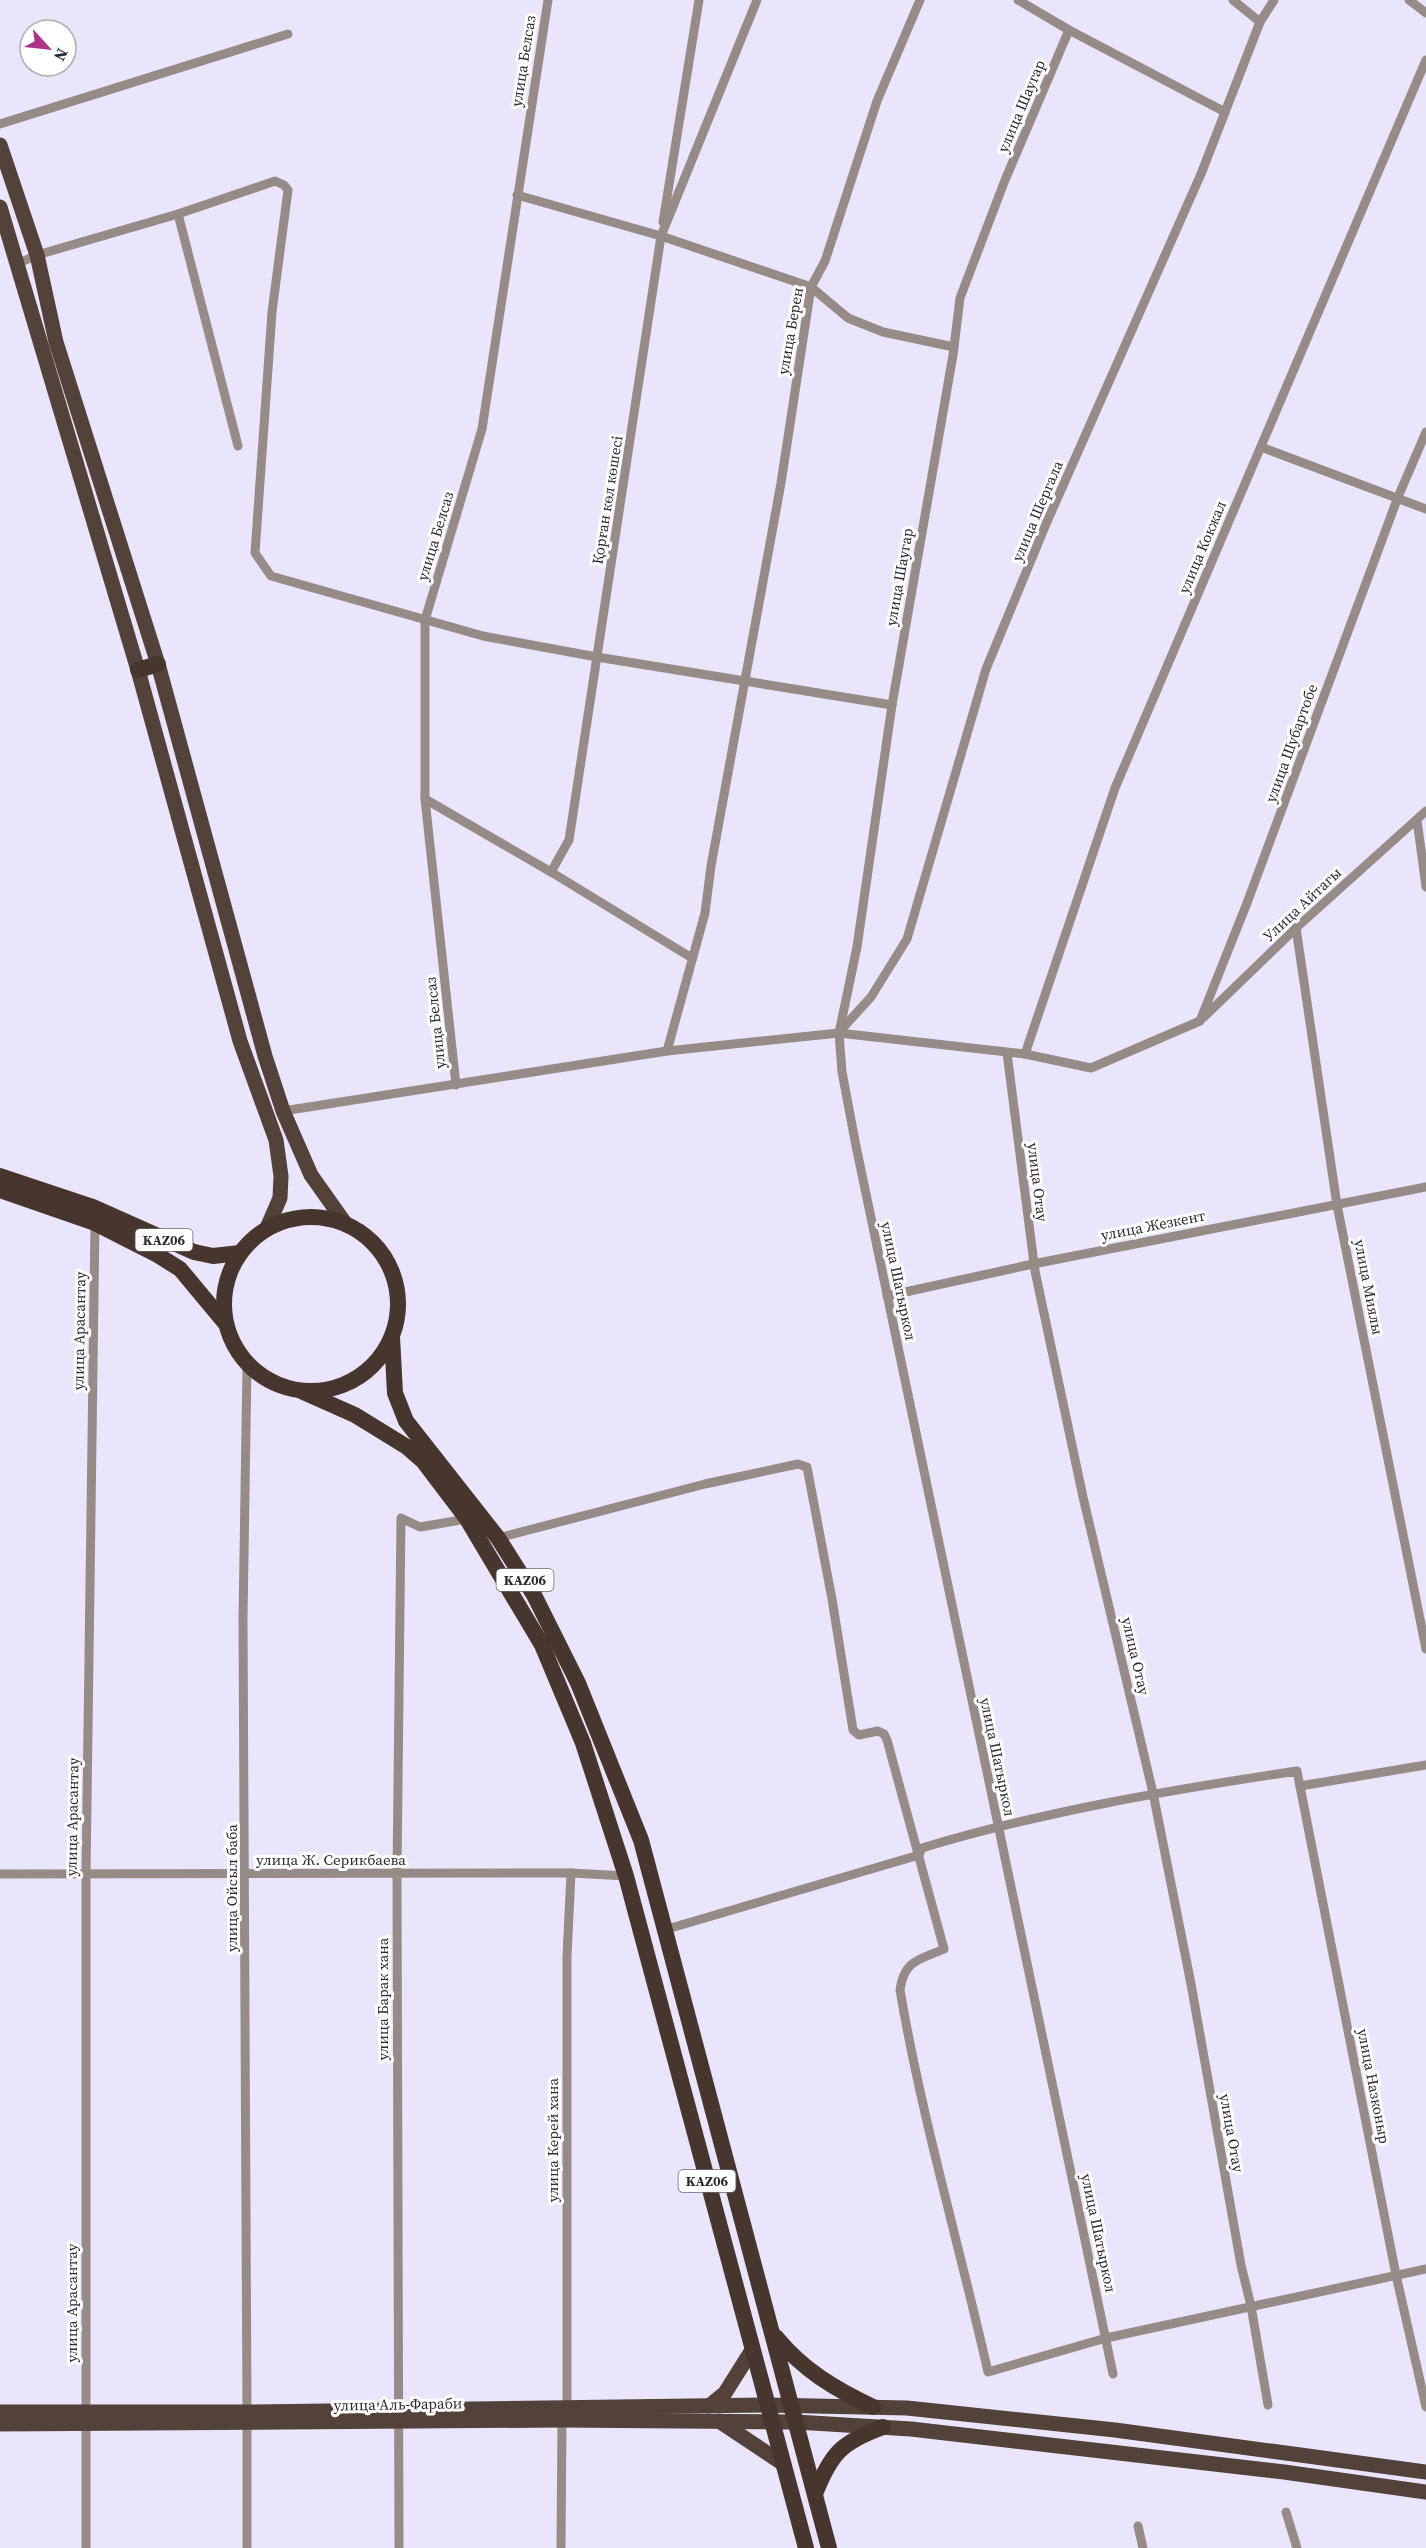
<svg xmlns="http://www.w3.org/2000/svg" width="1426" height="2548" font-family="'Source Serif 4',serif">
	<rect width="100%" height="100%" fill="#e9e5fc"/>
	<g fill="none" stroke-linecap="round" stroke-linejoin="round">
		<g stroke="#968c87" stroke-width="9">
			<path d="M1018,0L1069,30L1225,112"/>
			<path d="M1233,0L1260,22"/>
			<path d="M1409,0L1426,13"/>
			<path d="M1069,30L1005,180L960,298L953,355L892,705L857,947L839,1033L842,1072L856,1146L1113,2374"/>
			<path d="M0,124L288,34"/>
			<path d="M517,195L661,236L811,287L848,318L883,332L954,347"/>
			<path d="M178,214L238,446"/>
			<path d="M663,222L699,0"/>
			<path d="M17,264L37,255L178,214L275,181L284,185L288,190L272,312L255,553L271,576L483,636L597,657L892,705"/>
			<path d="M1261,447L1426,509"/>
			<path d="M425,799L551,872L569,840L661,236L757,0"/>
			<path d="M1417,820L1426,887"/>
			<path d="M551,872L692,958"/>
			<path d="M1296,928L1337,1205L1426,1649"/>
			<path d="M1204,1017L1296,928L1426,811"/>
			<path d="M840,1031L871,997L907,939L986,669L1046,524L1201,174L1260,22L1274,0"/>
			<path d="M667,1051L705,913L711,866L781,483L811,287L825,261L877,101L920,0"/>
			<path d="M1007,1053L1035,1271L1083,1497L1153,1793L1191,1984L1241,2265L1251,2306L1268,2405"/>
			<path d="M1025,1054L1115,788L1426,60"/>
			<path d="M456,1085L425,799V620L482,429L548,0"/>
			<path d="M283,1111L667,1051L839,1033L1025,1054L1091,1068L1200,1021L1247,903L1398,497L1426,432"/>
			<path d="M887,1296L1033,1264L1426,1187"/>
			<path d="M498,1538L705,1484L798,1464L807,1467L832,1599L853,1730L859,1735L878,1731L884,1734L887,1740L944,1949C919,1960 904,1960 900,1990C922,2119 959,2244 988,2372L1106,2338L1426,2269"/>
			<path d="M1300,1786L1426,1765"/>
			<path d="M0,1874L571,1873L626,1876"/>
			<path d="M664,1930L919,1855L922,1848C1045,1811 1170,1790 1297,1771L1396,2275L1426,2407"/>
			<path d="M567,2408V1956L571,1873"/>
			<path d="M86,2412V1874L95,1223"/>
			<path d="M247,2412L243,1620L247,1365"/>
			<path d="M1286,2512L1297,2548"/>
			<path d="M1138,2526L1143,2548"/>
			<path d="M86,2548V2424"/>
			<path d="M247,2548V2424"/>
			<path d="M399,2548L397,1873L401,1518L420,1527L467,1519"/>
			<path d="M561,2548L562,2420"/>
		</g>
		<g stroke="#52423a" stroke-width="15">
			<path d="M0,145L37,255L56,342L158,664L265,1056L283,1111L311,1175L345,1223"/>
			<path d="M0,207L138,670L240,1041L276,1140L281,1176L280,1198L267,1228"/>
			<path d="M709,2406L725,2393L752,2350"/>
			<path d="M0,2412H247L767,2405L907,2408L1115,2430L1426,2472"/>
			<path d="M719,2421L782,2463"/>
			<path d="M0,2424L562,2420L796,2422L911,2429L1284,2472L1426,2492"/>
		</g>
		<g stroke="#46362d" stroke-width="16">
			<path d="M138,670L158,664"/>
			<path d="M0,1176L93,1207L194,1252L213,1256L240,1253"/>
			<path d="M0,1190L95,1223L156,1254L180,1269L225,1323"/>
			<circle cx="311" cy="1304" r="87"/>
			<path d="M392,1337L395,1393L406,1421L498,1538L534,1595L578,1683L641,1840L829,2548"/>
			<path d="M301,1391L355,1415L407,1447L423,1461L467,1519L542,1645L583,1743L626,1876L806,2548"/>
			<path d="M776,2337C803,2370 835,2389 873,2407"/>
			<path d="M815,2494C831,2453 842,2442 883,2427"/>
		</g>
	</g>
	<g text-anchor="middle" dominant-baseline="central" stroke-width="6" stroke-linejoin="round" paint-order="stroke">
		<g fill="#fff" stroke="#6b6a70" stroke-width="1.5">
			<rect x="135.5" y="1229" width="57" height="22" rx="4.5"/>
			<rect x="496.5" y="1569" width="57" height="22" rx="4.5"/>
			<rect x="678.5" y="2170" width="57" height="22" rx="4.5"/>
		</g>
		<g font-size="14" font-weight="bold" fill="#2c2a33">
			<text x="164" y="1240">KАZ06</text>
			<text x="525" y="1580">KАZ06</text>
			<text x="707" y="2181">KАZ06</text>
		</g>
		<g font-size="15" fill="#2c2a33" stroke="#fff">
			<text transform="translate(523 61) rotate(-81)">улица Белсаз</text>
			<text transform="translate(1021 106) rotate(-67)">улица Шаугар</text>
			<text transform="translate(790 331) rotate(-80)">улица Берен</text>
			<text transform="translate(607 500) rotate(-81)">Қорған көл көшесі</text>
			<text transform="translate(1037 511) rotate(-67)">улица Шергала</text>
			<text transform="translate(435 536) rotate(-73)">улица Белсаз</text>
			<text transform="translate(1202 547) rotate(-67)">улица Кокжал</text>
			<text transform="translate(899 577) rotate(-80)">улица Шаугар</text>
			<text transform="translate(1291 743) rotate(-70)">улица Шубартобе</text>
			<text transform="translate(1302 904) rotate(-43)">Улица Айтагы</text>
			<text transform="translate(435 1023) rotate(-96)">улица Белсаз</text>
			<text transform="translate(1038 1182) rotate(83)">улица Отау</text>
			<text transform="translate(1153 1225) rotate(-11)">улица Жезкент</text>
			<text transform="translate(899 1281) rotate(78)">улица Шатыркол</text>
			<text transform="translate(1369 1287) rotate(79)">улица Миялы</text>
			<text transform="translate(79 1331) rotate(-89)">улица Арасантау</text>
			<text transform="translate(1136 1656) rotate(77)">улица Отау</text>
			<text transform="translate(998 1757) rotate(78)">улица Шатыркол</text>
			<text transform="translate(72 1817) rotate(-89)">улица Арасантау</text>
			<text x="331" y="1859">улица Ж. Серикбаева</text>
			<text transform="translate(231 1888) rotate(-90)">улица Ойсыл баба</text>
			<text transform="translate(382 1999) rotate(-90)">улица Барак хана</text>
			<text transform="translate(1374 2086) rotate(79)">улица Назконыр</text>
			<text transform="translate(1232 2133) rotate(80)">улица Отау</text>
			<text transform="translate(552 2140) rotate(-90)">улица Керей хана</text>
			<text transform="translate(1099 2233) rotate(78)">улица Шатыркол</text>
			<text transform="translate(71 2303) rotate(-90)">улица Арасантау</text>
			<text transform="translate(398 2404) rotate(-1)">улица Аль-Фараби</text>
		</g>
	</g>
	<g transform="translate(48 48) rotate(117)"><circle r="28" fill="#ffffff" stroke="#abaaad" stroke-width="1.5"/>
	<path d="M0-4.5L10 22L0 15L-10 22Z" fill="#ab338a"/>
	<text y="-9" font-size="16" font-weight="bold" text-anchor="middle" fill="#2c2a33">N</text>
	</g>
</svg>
